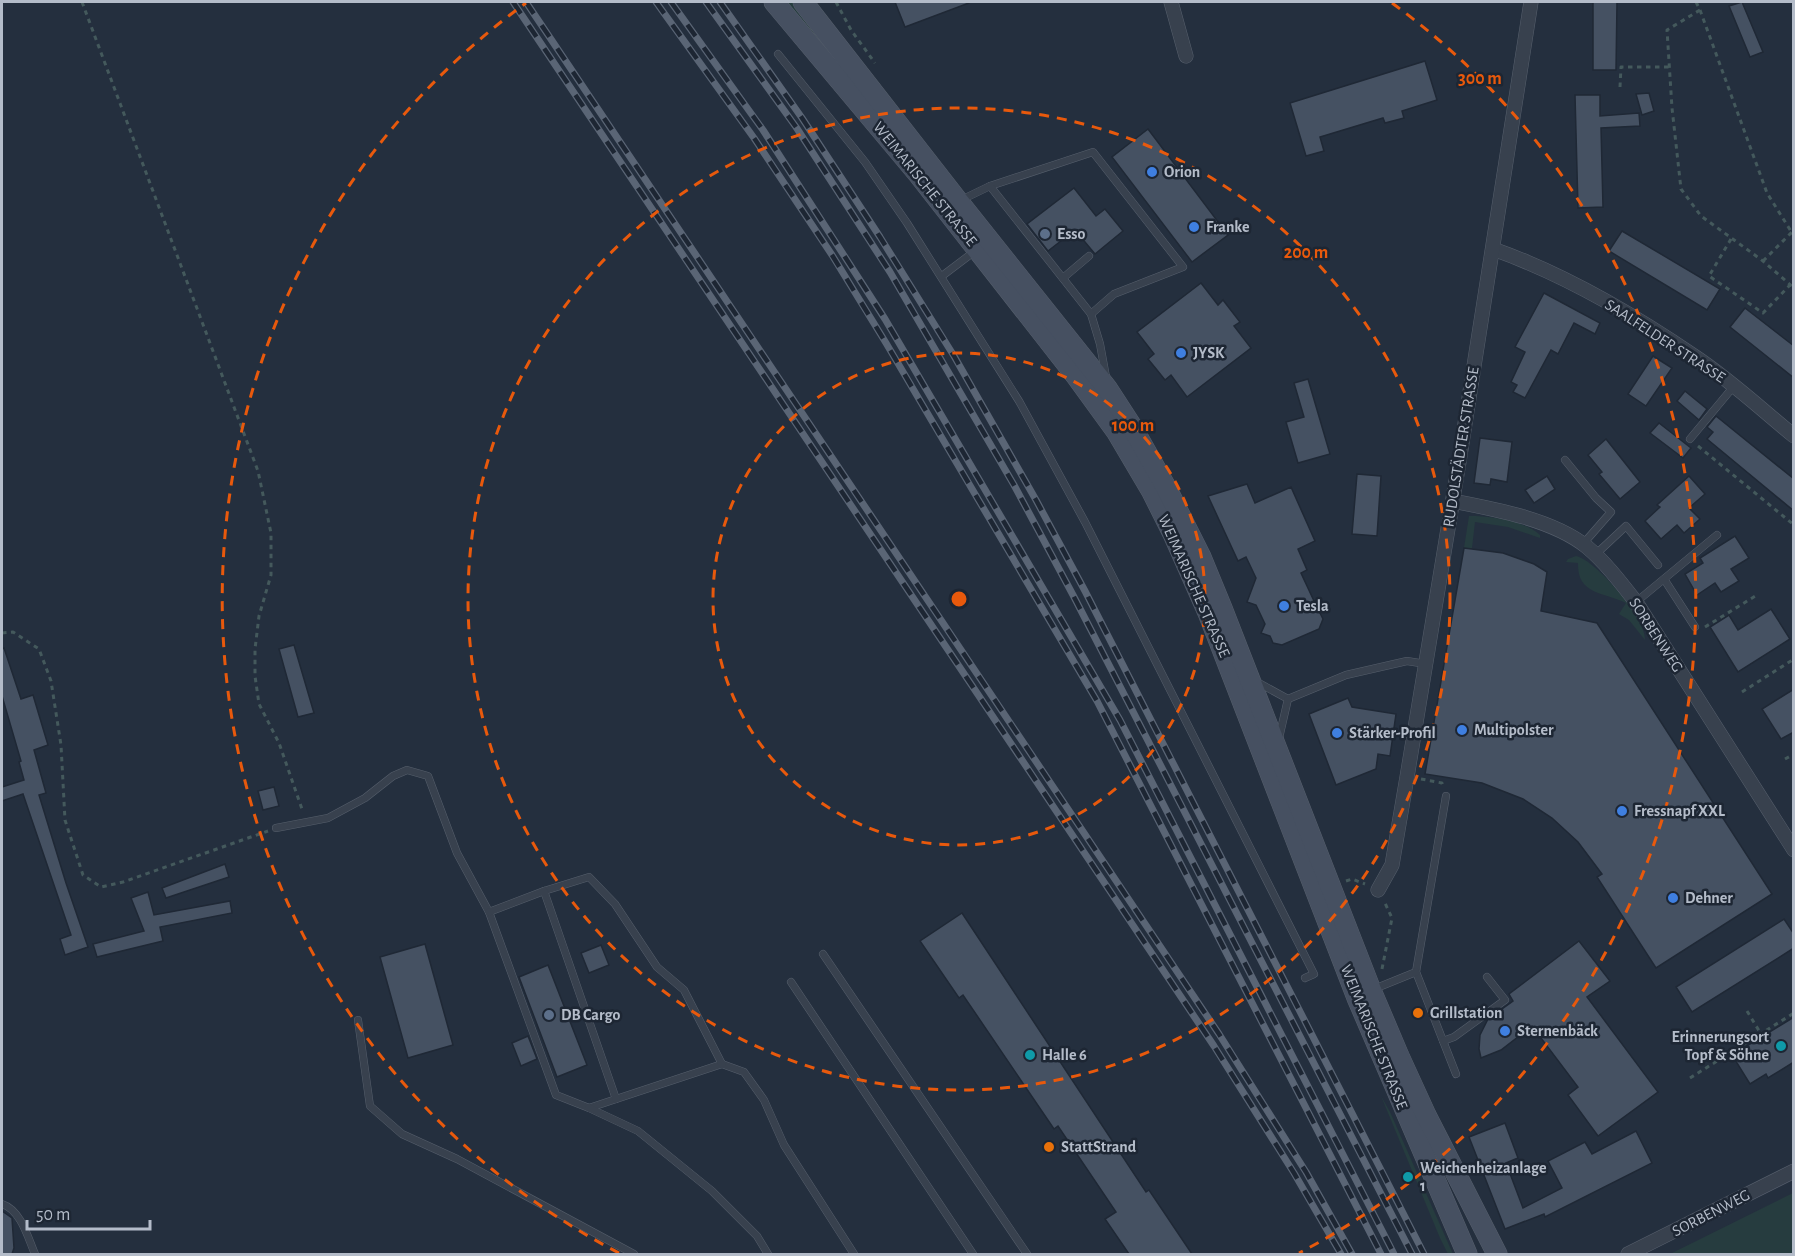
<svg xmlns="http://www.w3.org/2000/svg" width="1795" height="1256" font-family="'Alegreya Sans',sans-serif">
	<rect width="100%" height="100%" fill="#242f3e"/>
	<g fill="#263c3f">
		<path d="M785,2H792L818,31L854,83Z"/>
		<path d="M1469,516C1491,516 1523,520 1540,535V538L1508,527L1475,522L1472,548H1464Z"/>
		<path d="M1576,556C1596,560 1647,620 1645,640L1629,620L1619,614L1626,603C1604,592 1577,595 1578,563L1566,562L1568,559Z"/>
		<path d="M1381,1096L1390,1112L1453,1254H1448L1440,1238Z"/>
		<path d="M1793,1193V1254H1670Z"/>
	</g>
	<g fill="#455162" stroke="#1f2835" stroke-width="1.5">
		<path d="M895,2H969V3L905,27Z"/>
		<path d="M1593,2H1617L1616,70H1593Z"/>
		<path d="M1742,2L1763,52L1750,57L1729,6Z"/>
		<path d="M1425,61L1437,100L1402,111L1404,118L1385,123L1383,118L1320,137L1324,151L1306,156L1290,103Z"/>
		<path d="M1649,93L1654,111L1642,115L1636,94Z"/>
		<path d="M1575,95H1600V116L1639,113L1640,126L1601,128L1603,207L1578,208Z"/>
		<path d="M1148,129L1228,235L1192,262L1112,157Z"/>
		<path d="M1074,188L1096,216L1105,209L1123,231L1095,254L1075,230L1048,251L1027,224Z"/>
		<path d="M1622,231L1720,289L1707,310L1609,251Z"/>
		<path d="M1201,283L1218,305L1223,300L1240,322L1234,326L1251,348L1187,397L1171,375L1165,380L1157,370L1148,359L1154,354L1137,332Z"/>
		<path d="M1544,293L1600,323L1595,334L1574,323L1558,354L1551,350L1525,398L1513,392L1517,385L1511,382L1525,352L1515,347Z"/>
		<path d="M1745,308L1794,346V378L1730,327Z"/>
		<path d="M1653,356L1672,368L1646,406L1628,394Z"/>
		<path d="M1308,379L1330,454L1298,463L1286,422L1304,417L1294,383Z"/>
		<path d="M1685,391L1707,409L1699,420L1677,401Z"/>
		<path d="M1716,416L1794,479V511L1707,439L1713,432L1707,427Z"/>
		<path d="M1659,423L1691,448L1683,458L1650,433Z"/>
		<path d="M1480,438L1512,442L1507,482L1491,479L1490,485L1474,483Z"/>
		<path d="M1606,439L1640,482L1620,499L1599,474L1602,472L1588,455Z"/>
		<path d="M1357,474L1381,476L1377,536L1352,534Z"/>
		<path d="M1547,476L1555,489L1534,503L1525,490Z"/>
		<path d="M1689,476L1705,494L1689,508L1700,519L1684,533L1677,525L1661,539L1645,521L1660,507L1657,505Z"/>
		<path d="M1247,484L1255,503L1291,487L1315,541L1298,549L1307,570L1301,573L1314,601L1323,605L1320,613L1323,619L1319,629L1282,645L1273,643L1270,636L1261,633L1265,624L1256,605L1247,602L1256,578L1246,557L1238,561L1208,496Z"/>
		<path d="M1735,536L1749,558L1731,569L1739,581L1721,592L1715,583L1697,595L1685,574L1703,563L1700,558Z"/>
		<path d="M1464,548L1503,553L1534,564L1547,572L1541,611L1597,623L1772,894L1656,968L1597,877L1602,874L1578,842L1552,818L1523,799L1482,783L1425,774Z"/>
		<path d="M1771,609L1790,639L1738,672L1710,627L1729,615L1738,630Z"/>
		<path d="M294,645L314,713L298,717L279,649Z"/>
		<path d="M4,648L21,699L33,695L48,745L34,750L46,793L39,795L66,883L88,947L65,955L60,939L71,935L23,794L2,801V787L24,780L19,762L21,761L2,696V649Z"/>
		<path d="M1794,689V732L1781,739L1762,709Z"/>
		<path d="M1348,698L1352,707L1396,714L1390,756L1378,754L1376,769L1336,785L1309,714Z"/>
		<path d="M274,787L279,806L263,810L258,791Z"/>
		<path d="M225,864L229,877L166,898L162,888Z"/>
		<path d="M148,892L154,915L230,901L232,913L160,927L163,941L97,957L93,944L144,931L131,898Z"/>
		<path d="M962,913L1146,1192L1149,1190L1192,1254H1129L1105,1219L1116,1212L1058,1126L1054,1129L963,995L959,998L920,941Z"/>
		<path d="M1784,919L1794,934V948L1692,1012L1676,987Z"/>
		<path d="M1579,941L1610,981L1587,997L1658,1092L1598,1136L1568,1095L1578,1087L1532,1026L1501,1050L1481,1058L1479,1049L1480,1035L1488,1019L1513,1001L1509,994Z"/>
		<path d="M425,944L453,1045L408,1058L380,957Z"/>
		<path d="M601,945L609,965L589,973L581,953Z"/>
		<path d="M548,965L587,1065L557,1077L519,977Z"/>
		<path d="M1794,1017V1062L1768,1078L1766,1074L1750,1084L1732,1055Z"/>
		<path d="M528,1036L537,1059L521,1066L512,1043Z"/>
		<path d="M1505,1123L1518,1158L1506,1163L1523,1208L1562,1188L1548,1161L1585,1142L1592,1154L1636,1131L1652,1163L1545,1217L1544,1214L1505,1229L1469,1137Z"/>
		<path d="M2,1211L12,1218L14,1248L12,1254H2Z"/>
	</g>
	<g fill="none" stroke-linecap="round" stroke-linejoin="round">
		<g stroke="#565f6c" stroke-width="8">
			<g id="lane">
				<path d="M778,54L865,162L907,223L1019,401L1085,522L1314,974L1305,978"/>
				<path d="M990,186L1093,152L1183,267L1114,294L1091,314"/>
				<path d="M959,201L990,186L1091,314L1100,344L1106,377"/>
				<path d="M942,276L975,251"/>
				<path d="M1063,278L1089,256"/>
				<path d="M1690,439L1734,386"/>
				<path d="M1565,460L1596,498L1611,512L1583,544"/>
				<path d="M1595,555L1626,526L1658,565"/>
				<path d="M1664,579L1695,627"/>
				<path d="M1636,602L1717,535"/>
				<path d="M1257,682L1288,699L1346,675L1407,661L1426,664"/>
				<path d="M1279,738L1288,699"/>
				<path d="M1446,796L1416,972L1456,1074"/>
				<path d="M276,828L328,818L365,798L393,776L407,770L428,776L457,853L489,912L556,1095L589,1108L722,1064L744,1072L764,1100L784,1145L854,1254"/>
				<path d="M544,891L589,877L615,904L657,967L684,990L722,1064"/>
				<path d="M489,912L544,891L616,1099"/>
				<path d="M823,954L1027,1254"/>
				<path d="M791,982L973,1254"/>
				<path d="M1374,989L1416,972"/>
				<path d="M358,1020L370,1106L402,1134L457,1159L634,1254"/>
				<path d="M1443,1041L1454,1037L1505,1000L1487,977"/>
				<path d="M589,1108L638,1131L712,1191L757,1236L768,1254"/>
				<path d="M2,1204C21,1210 28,1238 35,1254"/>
			</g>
		</g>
		<g stroke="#565f6c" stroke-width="15">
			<g id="street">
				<path d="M1171,2L1186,56"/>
				<path d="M1493,249C1564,274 1631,313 1694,356C1729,379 1761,409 1794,436"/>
				<path d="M1453,501C1495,509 1554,520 1587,547C1606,563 1621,583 1636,602L1794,850"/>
				<path d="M1378,890L1392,865L1407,777L1459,462L1531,2"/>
				<path d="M1628,1254L1794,1171"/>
			</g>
		</g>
		<g stroke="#565f6c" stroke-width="21">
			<g id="secondary">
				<path d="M774,2L918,174L1076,376L1116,431L1152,492L1173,534L1208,613L1357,998L1467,1254"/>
				<path d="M803,2L958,201L1107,388L1131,425L1167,489L1201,557L1222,608L1371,990L1399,1056L1426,1115L1497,1254"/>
			</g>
		</g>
		<g stroke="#44595c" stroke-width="3" stroke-dasharray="4.5 4.5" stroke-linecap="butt">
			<path d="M82,2L258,471L271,533V575L259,616L255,649V676L259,704L279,743L303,812"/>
			<path d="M836,2L851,30L875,63"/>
			<path d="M1696,2L1700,10L1667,30L1672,108L1681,189L1701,216L1763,261L1794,288"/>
			<path d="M1700,10L1767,193L1794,236"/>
			<path d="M1620,87L1621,67H1669"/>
			<path d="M1731,239L1709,276L1763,313L1790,285"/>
			<path d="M1763,261L1794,230"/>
			<path d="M1698,446L1794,525"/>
			<path d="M1705,627L1757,595"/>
			<path d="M2,633L13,632L39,649L51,681L61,745L65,820L83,875L101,887L123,882L268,831"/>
			<path d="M1742,692L1794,659"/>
			<path d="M1785,759L1794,754"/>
			<path d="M1421,779L1442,783L1443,788"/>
			<path d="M1346,881L1352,879L1365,884"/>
			<path d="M1382,969L1392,918L1384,901"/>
			<path d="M1747,1011L1761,1034"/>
			<path d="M1690,1078L1794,1013"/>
		</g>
		<use href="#lane" stroke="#38414e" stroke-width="7"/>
		<use href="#street" stroke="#38414e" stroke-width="14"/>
		<use href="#secondary" stroke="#465061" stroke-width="20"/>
		<g stroke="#5a6575" stroke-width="7">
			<g id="rail">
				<path d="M513,2L1214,1046L1294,1173L1341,1254"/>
				<path d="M526,2L1219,1034L1306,1172L1352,1254"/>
				<path d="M656,2L754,138L832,255L886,343L1097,701L1381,1254"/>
				<path d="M671,2L763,130L885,319L1120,720L1394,1254"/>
				<path d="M706,2L796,127L890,272L1014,485L1073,595L1412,1254"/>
				<path d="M720,2L802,118L880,237L954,356L1036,500L1085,591L1424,1254"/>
			</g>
		</g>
		<use href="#rail" stroke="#1d2633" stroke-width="4.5" stroke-dasharray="14" stroke-linecap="butt"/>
	</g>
	<g fill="none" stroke="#e8590c" stroke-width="3" stroke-dasharray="10 8">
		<circle cx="959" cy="599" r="246"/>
		<circle cx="959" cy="599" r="491"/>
		<path d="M619 1253A737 737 0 0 1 526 3M1392 3A737 737 0 0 1 1299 1253"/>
	</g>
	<g fill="#3f7fe0" stroke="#1d2633" stroke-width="2">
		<circle cx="1152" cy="172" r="6"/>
		<circle cx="1194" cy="227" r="6"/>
		<circle cx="1181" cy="353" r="6"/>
		<circle cx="1284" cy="606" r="6"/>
		<circle cx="1462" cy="730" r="6"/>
		<circle cx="1337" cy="733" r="6"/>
		<circle cx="1622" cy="811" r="6"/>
		<circle cx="1673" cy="898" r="6"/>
		<circle cx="1505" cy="1031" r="6"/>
	</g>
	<g fill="#5c6f8a" stroke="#1d2633" stroke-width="2">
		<circle cx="1045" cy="234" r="6"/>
		<circle cx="549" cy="1015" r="6"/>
	</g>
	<g fill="#e8710a" stroke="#1d2633" stroke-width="2">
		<circle cx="1418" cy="1013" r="6"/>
		<circle cx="1049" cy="1147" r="6"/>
	</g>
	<g fill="#0f9aa8" stroke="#1d2633" stroke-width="2">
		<circle cx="1781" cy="1046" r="6"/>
		<circle cx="1030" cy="1055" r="6"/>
		<circle cx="1408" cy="1177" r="6"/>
	</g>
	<g text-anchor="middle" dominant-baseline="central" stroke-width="5" stroke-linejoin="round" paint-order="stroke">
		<g font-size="16" font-weight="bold" fill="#b4bcc9" stroke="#1d2633" text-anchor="start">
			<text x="1164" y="172">Orion</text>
			<text x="1206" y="227">Franke</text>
			<text x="1057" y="234">Esso</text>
			<text x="1193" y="353">JYSK</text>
			<text x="1296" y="606">Tesla</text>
			<text x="1474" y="730">Multipolster</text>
			<text x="1349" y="733">Stärker-Profil</text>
			<text x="1634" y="811">Fressnapf XXL</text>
			<text x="1685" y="898">Dehner</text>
			<text x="1430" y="1013">Grillstation</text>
			<text x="561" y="1015">DB Cargo</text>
			<text x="1517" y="1031">Sternenbäck</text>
			<text x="1769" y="1037" text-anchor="end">Erinnerungsort<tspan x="1769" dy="18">Topf &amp; Söhne</tspan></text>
			<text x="1042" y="1055">Halle 6</text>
			<text x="1061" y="1147">StattStrand</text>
			<text x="1420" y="1168">Weichenheizanlage<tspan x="1420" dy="18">1</tspan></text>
		</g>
		<g font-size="16" fill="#b4bcc9" stroke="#1d2633">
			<text transform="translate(925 184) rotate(51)">WEIMARISCHE STRASSE</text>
			<text transform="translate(1665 341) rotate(33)">SAALFELDER STRASSE</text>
			<text transform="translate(1461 447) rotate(-81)">RUDOLSTÄDTER STRASSE</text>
			<text transform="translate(1194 586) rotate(66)">WEIMARISCHE STRASSE</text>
			<text transform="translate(1656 635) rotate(57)">SORBENWEG</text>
			<text transform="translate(1374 1037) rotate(68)">WEIMARISCHE STRASSE</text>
			<text transform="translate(1711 1213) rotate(-27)">SORBENWEG</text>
		</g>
	</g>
	<circle cx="959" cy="599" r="9" fill="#e8590c" stroke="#1d2633" stroke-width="3"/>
	<g font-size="18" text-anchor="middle" font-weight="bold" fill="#e8590c" stroke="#1d2633" stroke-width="5" stroke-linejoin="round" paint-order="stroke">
		<text x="1480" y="84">300 m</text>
		<text x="1306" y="258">200 m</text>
		<text x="1133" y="431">100 m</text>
	</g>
	<rect width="1795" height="1256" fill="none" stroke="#b4bcc9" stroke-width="6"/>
	<path d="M27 1220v9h123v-9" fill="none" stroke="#b4bcc9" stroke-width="3"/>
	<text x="36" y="1220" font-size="18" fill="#b4bcc9" stroke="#1d2633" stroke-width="4.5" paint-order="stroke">50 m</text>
</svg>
